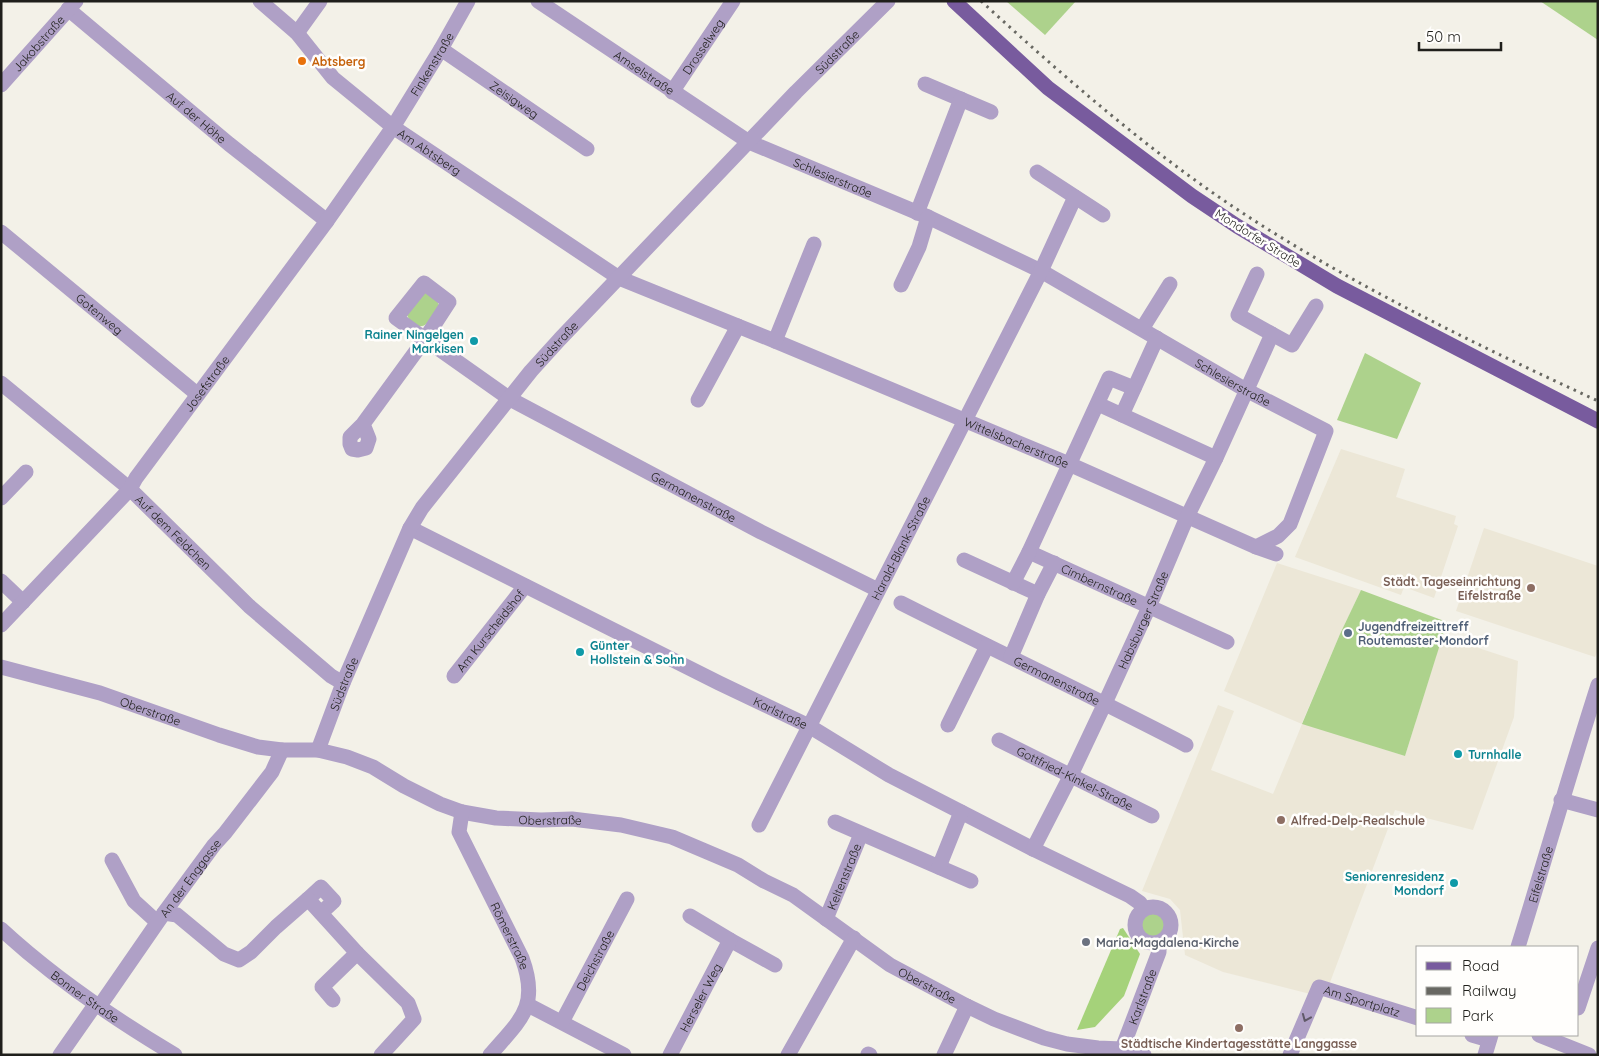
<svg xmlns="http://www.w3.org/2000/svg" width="1599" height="1056" font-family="Quicksand,sans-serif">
	<rect width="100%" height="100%" fill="#f3f1e8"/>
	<g fill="#ece7d7">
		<path d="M1341,449L1405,469L1396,497L1456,516L1454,524L1458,526L1434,598L1404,587L1401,595L1295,557Z"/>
		<path d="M1484,528L1598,566V650L1595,657L1456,611Z"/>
		<path d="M1277,563L1361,590L1340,634L1302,723L1405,756L1442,636L1518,661L1514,717L1473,830L1395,810L1329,985L1322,997L1223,972L1185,955L1180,910L1170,899L1142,891L1218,705L1234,711L1211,770L1273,794L1298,734L1302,724L1224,691Z"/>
	</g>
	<g fill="#add28c">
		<path d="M1006,1H1076L1045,35Z"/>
		<path d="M1540,1H1598V40Z"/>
		<path d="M425,292L435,296L439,305C434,313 426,333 415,324C411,321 409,320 407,315Z"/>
		<path d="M1365,353L1421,383L1397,439L1337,420Z"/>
		<path d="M1361,590L1447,622L1405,756L1302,724L1340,634Z"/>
		<circle cx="1152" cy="925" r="13"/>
	</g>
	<path fill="#a5d27a" d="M1123,928L1140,954L1124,996L1095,1027L1077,1030L1120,929Z"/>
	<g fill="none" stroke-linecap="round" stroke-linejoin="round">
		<g stroke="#afa0c6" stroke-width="15">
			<path id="s1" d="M260,1L297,33L333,78L393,127L619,278L775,341L1069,464L1256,547L1276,554"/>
			<path id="s2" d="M538,1L749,142L928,217L1041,271L1246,390L1326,431L1290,524L1278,536L1256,547"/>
			<path id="s3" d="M68,9L229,144L327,221"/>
			<path d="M297,33L320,1"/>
			<path id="s4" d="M441,49L587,149"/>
			<path d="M925,84L991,112"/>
			<path id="s5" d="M1,85L76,1"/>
			<path id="s6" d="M672,92L733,1"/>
			<path d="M1037,172L1103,215"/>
			<path d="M917,213L961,99"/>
			<path id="s7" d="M1,232L197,394"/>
			<path d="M1257,274L1238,315L1272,334"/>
			<path d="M424,283L449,302L425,339L396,318Z"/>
			<path d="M901,285L919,247L928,217"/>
			<path d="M1142,329L1170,284"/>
			<path d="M775,341L814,244"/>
			<path id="s8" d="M1,383L130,489L249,606L331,676L343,683"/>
			<path id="s9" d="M1134,388L1109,378L1029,552L1227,642"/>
			<path d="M698,400L738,326"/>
			<path d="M1098,404L1216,458"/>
			<path d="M1122,415L1157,338"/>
			<path id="s10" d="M363,424L369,439L366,448L358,450L352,449L350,444V437L363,424L425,339L510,399L761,532L878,590"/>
			<path d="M1,498L26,472"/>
			<path id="s11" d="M410,528L719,683L809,726L889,775L1033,849L1130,896L1140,903L1144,909"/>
			<path d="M964,560L1038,594"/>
			<path d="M1,581L23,602"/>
			<path d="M1013,583L1029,552"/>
			<path id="s12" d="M901,603C996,651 1092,696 1186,745"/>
			<path id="s13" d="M1,625L130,489L136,478L327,221L393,127L441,49L468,1"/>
			<path d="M1011,657L1038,594L1054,563"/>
			<path id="s14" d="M1,667L100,693L219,735L258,747L282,750H318L347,757L373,767L404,786L440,804L462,812L496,818L541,820L572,819L621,825L672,837L738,865L764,881L793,895L890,965L967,1006L994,1019L1044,1038L1067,1044L1098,1048L1122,1049L1144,1055"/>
			<path id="s15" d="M454,676L525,586"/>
			<path d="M948,725L987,646"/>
			<path id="s16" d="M999,740L1152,816"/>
			<path id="s17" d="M318,750L343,683L410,528L422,508L531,371L560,339L796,92L888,1"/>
			<path d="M1561,800L1598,810"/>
			<path id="s18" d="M462,812L459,832L522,958C540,1007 520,1020 490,1055"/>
			<path d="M835,822L971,881"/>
			<path id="s19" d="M759,825L1041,271L1075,197"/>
			<path id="s20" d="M1033,849L1071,775L1105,703L1149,607L1187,517L1216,458L1272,334L1292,345L1316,306"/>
			<path d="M112,860L134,901L157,922"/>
			<path d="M939,867L961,812"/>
			<path d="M308,899L321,887L334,901L321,913"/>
			<circle cx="1153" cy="925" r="18"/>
			<path d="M164,913L177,915L224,954L239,960L251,952L276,927L308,899L357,953L408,1003L414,1019L381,1055"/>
			<path id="s21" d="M826,919L861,834"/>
			<path id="s22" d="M1,929C54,978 113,1018 175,1055"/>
			<path d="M730,940L775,965"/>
			<path id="s23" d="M1518,947C1545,860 1570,772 1598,685"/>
			<path d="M333,1000L322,987L357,953"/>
			<path d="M528,1005L624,1055"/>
			<path id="s24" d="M99,1007L164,913L214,845L225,833L272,772L282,750"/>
			<path d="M1578,1008L1598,948"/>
			<path id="s25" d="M562,1022L627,899"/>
			<path d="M1472,1035L1489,1040"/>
			<path d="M1539,1035L1589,1055"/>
			<path id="s26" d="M1122,1049L1159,952V942"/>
			<path d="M868,1054L870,1055"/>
			<path d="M60,1055L95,1005"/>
			<path id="s27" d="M670,1055L730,940L690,916"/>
			<path d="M788,1055L854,938"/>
			<path d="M944,1055L967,1006"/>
			<path id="s28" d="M1290,1055L1319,987L1418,1018"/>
			<path d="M1485,1055L1491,1035"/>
		</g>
		<path stroke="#785b9e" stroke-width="15" d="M954,1L1048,88L1192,196L1237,226L1337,286L1598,421"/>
		<path stroke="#686862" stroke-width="3" stroke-dasharray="2.5 5" stroke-linecap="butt" d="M981,1C1062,75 1144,147 1235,208C1348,283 1475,344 1598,401"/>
	</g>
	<defs><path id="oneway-chevron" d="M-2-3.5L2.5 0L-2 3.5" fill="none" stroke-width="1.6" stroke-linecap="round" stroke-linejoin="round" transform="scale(1.25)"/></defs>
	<use stroke="#605968" href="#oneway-chevron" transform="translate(1306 1018) rotate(113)"/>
	<circle fill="#e8710a" stroke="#fffefc" stroke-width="2" cx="302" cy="61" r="5"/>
	<g fill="#0f9aa8" stroke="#fffefc" stroke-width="2">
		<circle cx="474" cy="341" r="5"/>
		<circle cx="580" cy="652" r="5"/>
		<circle cx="1458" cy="754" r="5"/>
		<circle cx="1454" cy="883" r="5"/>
	</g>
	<g fill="#8d6e63" stroke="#fffefc" stroke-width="2">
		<circle cx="1531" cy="588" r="5"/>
		<circle cx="1281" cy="820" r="5"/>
		<circle cx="1239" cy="1028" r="5"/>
	</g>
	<circle fill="#5c6f8a" stroke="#fffefc" stroke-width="2" cx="1348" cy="633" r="5"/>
	<circle fill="#6b7280" stroke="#fffefc" stroke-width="2" cx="1086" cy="942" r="5"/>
	<g text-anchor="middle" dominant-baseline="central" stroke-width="5" stroke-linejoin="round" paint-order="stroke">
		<g font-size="12" fill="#1f1f1b" stroke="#fffefc">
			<text stroke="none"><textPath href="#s5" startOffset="56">Jakobstraße</textPath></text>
			<text stroke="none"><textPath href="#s6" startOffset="55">Drosselweg</textPath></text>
			<text stroke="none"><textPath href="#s17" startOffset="881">Südstraße</textPath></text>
			<text stroke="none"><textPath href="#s13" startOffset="709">Finkenstraße</textPath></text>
			<text stroke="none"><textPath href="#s2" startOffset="128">Amselstraße</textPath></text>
			<text stroke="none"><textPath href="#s4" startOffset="89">Zeisigweg</textPath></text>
			<text stroke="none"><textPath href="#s3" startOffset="168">Auf der Höhe</textPath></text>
			<text stroke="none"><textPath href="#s1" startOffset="228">Am Abtsberg</textPath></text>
			<text stroke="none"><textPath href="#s2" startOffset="345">Schlesierstraße</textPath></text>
			<text transform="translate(1258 238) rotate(32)">Mondorfer Straße</text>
			<text stroke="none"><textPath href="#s7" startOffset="128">Gotenweg</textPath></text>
			<text stroke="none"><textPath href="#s17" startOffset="476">Südstraße</textPath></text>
			<text stroke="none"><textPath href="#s2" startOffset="795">Schlesierstraße</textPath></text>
			<text stroke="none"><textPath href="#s13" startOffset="318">Josefstraße</textPath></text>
			<text stroke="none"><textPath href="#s1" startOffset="886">Wittelsbacherstraße</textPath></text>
			<text stroke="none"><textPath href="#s10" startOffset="488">Germanenstraße</textPath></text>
			<text stroke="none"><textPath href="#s8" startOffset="228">Auf dem Feldchen</textPath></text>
			<text stroke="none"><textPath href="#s19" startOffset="311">Harald-Blank-Straße</textPath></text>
			<text stroke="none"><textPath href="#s9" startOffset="296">Cimbernstraße</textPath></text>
			<text stroke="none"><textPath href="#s20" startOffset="254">Habsburger Straße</textPath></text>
			<text stroke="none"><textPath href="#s15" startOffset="58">Am Kurscheidshof</textPath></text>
			<text stroke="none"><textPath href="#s12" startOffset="174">Germanenstraße</textPath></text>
			<text stroke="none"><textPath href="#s17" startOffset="71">Südstraße</textPath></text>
			<text stroke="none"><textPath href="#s14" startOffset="156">Oberstraße</textPath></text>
			<text stroke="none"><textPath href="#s11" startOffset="414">Karlstraße</textPath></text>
			<text stroke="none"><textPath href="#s16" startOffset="85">Gottfried-Kinkel-Straße</textPath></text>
			<text stroke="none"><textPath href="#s14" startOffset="576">Oberstraße</textPath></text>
			<text stroke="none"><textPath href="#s23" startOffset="76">Eifelstraße</textPath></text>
			<text stroke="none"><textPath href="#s21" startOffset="46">Keltenstraße</textPath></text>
			<text stroke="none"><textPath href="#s24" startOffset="158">An der Enggasse</textPath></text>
			<text stroke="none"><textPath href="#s18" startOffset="136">Römerstraße</textPath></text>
			<text stroke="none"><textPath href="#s25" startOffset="70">Deichstraße</textPath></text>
			<text stroke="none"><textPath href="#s14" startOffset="996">Oberstraße</textPath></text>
			<text stroke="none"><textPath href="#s22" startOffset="108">Bonner Straße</textPath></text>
			<text stroke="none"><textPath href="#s26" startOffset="56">Karlstraße</textPath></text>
			<text stroke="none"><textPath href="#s27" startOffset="65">Herseler Weg</textPath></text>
			<text stroke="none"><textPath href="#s28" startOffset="119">Am Sportplatz</textPath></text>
		</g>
		<g font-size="12" font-weight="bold" fill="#c56008" stroke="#fffefc" text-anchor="start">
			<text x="312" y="61">Abtsberg</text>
		</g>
		<g font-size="12" font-weight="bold" fill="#0d838f" stroke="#fffefc" text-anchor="end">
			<text x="464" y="334">Rainer Ningelgen<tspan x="464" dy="14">Markisen</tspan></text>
			<text x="590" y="645" text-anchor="start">Günter<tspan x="590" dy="14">Hollstein &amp; Sohn</tspan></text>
			<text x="1468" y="754" text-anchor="start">Turnhalle</text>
			<text x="1444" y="876">Seniorenresidenz<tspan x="1444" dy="14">Mondorf</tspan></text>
		</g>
		<g font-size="12" font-weight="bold" fill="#785e54" stroke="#fffefc" text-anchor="end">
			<text x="1521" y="581">Städt. Tageseinrichtung<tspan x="1521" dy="14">Eifelstraße</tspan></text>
			<text x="1291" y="820" text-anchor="start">Alfred-Delp-Realschule</text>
			<text x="1239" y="1043" text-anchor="middle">Städtische Kindertagesstätte Langgasse</text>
		</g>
		<g font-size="12" font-weight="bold" fill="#4e5e75" stroke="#fffefc" text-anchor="start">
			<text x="1358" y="626">Jugendfreizeittreff<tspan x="1358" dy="14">Routemaster-Mondorf</tspan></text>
		</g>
		<g font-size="12" font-weight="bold" fill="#5b616d" stroke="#fffefc" text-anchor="start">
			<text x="1096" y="942">Maria-Magdalena-Kirche</text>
		</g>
	</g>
	<rect width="1599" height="1056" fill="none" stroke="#1f1f1b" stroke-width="5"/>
	<rect x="1416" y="946" width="162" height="90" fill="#fffefc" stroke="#a5a5a2"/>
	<rect x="1426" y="962" width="25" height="8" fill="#785b9e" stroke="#a5a5a2"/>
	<text x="1462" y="971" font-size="15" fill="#1f1f1b">Road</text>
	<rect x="1426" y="987" width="25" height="8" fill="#686862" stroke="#a5a5a2"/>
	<text x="1462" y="996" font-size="15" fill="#1f1f1b">Railway</text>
	<rect x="1426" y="1008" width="25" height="15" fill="#add28c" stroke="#a5a5a2"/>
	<text x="1462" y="1021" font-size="15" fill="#1f1f1b">Park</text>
	<path d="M1419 42v8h82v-8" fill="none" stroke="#1f1f1b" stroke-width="2.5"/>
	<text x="1426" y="42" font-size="15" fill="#1f1f1b" stroke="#fffefc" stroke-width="4" paint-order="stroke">50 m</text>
</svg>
